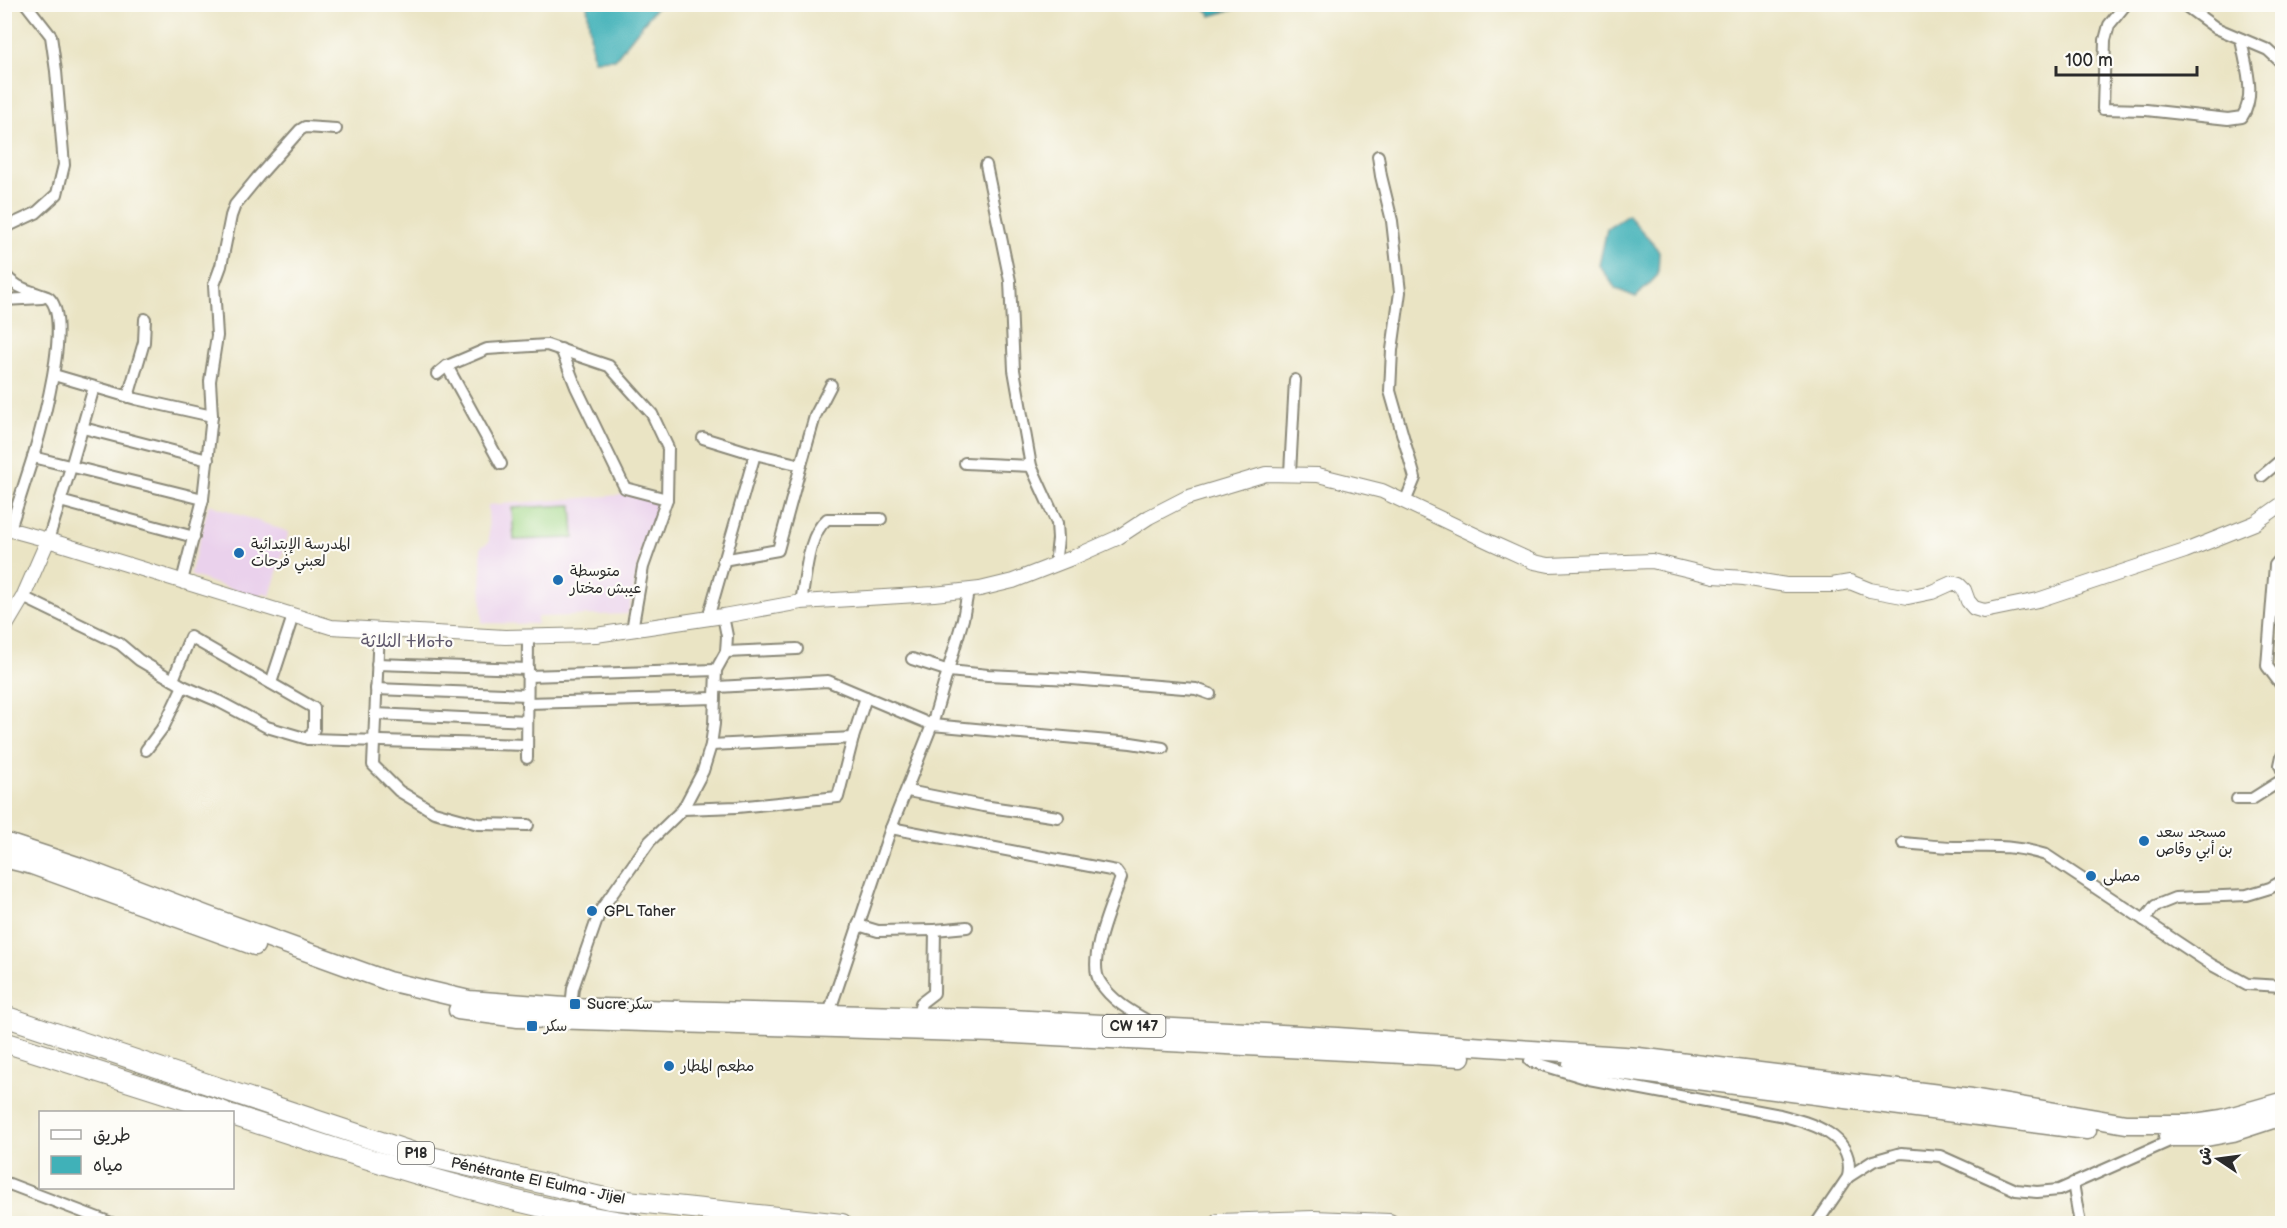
<svg xmlns="http://www.w3.org/2000/svg" width="2287" height="1228" font-family="'Balsamiq Sans','Playpen Sans Arabic','Noto Sans Tifinagh',sans-serif">
	<rect width="100%" height="100%" fill="#fdfcf7"/>
	<filter id="ink" filterUnits="userSpaceOnUse"><feTurbulence type="fractalNoise" baseFrequency=".0167" numOctaves="2"/><feDisplacementMap in="SourceGraphic" scale="12" xChannelSelector="R" yChannelSelector="G"/><feConvolveMatrix kernelMatrix="1 2 1 2 8 2 1 2 1" color-interpolation-filters="sRGB"/></filter>
	<filter id="wash" filterUnits="userSpaceOnUse"><feTurbulence type="fractalNoise" baseFrequency=".008" numOctaves="4" result="noise"/><feDisplacementMap in="SourceGraphic" scale="24" xChannelSelector="R" yChannelSelector="G"/><feGaussianBlur stdDeviation="1.35" result="paint"/><feColorMatrix in="noise" values="0 0 0 0 0 0 0 0 0 0 0 0 0 0 0 0 0 1.4 0 .05"/><feComposite in="paint" operator="in"/></filter>
	<g filter="url(#wash)">
		<rect width="100%" height="100%" fill="#eae4c4"/>
		<g fill="#ead1ec">
			<path d="M635,494L659,501L653,532L645,534L628,614L537,617V624L482,623L481,547L489,542L488,505Z"/>
			<path d="M209,504L289,532L270,596L263,593L260,599L190,575Z"/>
		</g>
		<path fill="#a2d88a" stroke="#66825a" stroke-width="1.5" d="M572,505L574,538L514,540L512,508Z"/>
		<g fill="#40b1b8" stroke="#366e72" stroke-width="1.5">
			<path d="M587,5V4L658,5L615,59L593,60Z"/>
			<path d="M1200,5H1241L1238,8L1211,16Z"/>
			<path d="M1628,215L1659,251L1658,275L1636,297L1616,289L1599,265L1607,229Z"/>
		</g>
	</g>
	<g filter="url(#ink)">
		<g fill="none" stroke-linecap="round" stroke-linejoin="round">
			<g stroke="#8a8878" stroke-width="14">
				<g id="minor">
					<path d="M2126,4L2109,25L2105,40L2103,109L2146,110L2228,119L2242,117C2257,95 2245,64 2241,39"/>
					<path d="M2183,4L2216,28L2268,50L2282,63"/>
					<path d="M1378,156L1381,176L1392,221L1400,292L1392,350L1390,391L1415,478L1405,502"/>
					<path d="M986,165L1010,281L1014,370L1031,466L1057,523L1058,539L1055,565"/>
					<path d="M4,228L36,213L57,194L64,165L56,71L51,36L26,4"/>
					<path d="M4,274C13,285 23,289 36,293C40,295 46,296 49,298C73,319 41,430 33,457"/>
					<path d="M4,300L42,298"/>
					<path d="M561,349L576,387L625,488L667,499"/>
					<path d="M437,374L447,366"/>
					<path d="M54,375L136,399L212,416"/>
					<path d="M128,397L144,342L145,319"/>
					<path d="M83,428L208,460"/>
					<path d="M703,438L755,454"/>
					<path d="M965,463L1031,466"/>
					<path d="M501,464L447,366L487,349L547,345L609,366L652,414L668,448L667,499L643,567L632,630"/>
					<path d="M801,465L815,416L831,385"/>
					<path d="M1290,473L1295,380"/>
					<path d="M2262,476L2282,459"/>
					<path d="M60,501L194,537"/>
					<path d="M10,529L33,457L203,499"/>
					<path d="M48,540L71,467L94,387"/>
					<path d="M2282,557L2275,565L2267,666L2282,686"/>
					<path d="M182,581L203,499L212,416L210,381L217,336L214,285L221,266L231,216L235,205L258,177L300,130L305,127L336,129"/>
					<path d="M23,597L120,644L139,660L183,686L218,701L267,727L308,739L527,745"/>
					<path d="M801,602C806,577 807,536 827,519H881"/>
					<path d="M708,618L755,454L801,465L778,550L723,560"/>
					<path d="M379,630L373,765L399,791L434,812L478,824L528,825"/>
					<path d="M726,652L797,649"/>
					<path d="M912,659L949,671L988,675L1071,679L1196,689L1210,694"/>
					<path d="M377,664L528,669"/>
					<path d="M528,676L716,670"/>
					<path d="M173,680L190,637L314,708V729L308,739"/>
					<path d="M271,683L293,616"/>
					<path d="M717,687L828,681L932,725L1131,743L1163,748"/>
					<path d="M376,689L527,695"/>
					<path d="M527,703L715,698"/>
					<path d="M375,714L527,721"/>
					<path d="M711,745L853,738"/>
					<path d="M146,750L164,726L183,686"/>
					<path d="M2282,756L2280,765L2282,770"/>
					<path d="M527,758L528,637"/>
					<path d="M908,791L983,806L1058,817"/>
					<path d="M2237,799H2252L2282,780"/>
					<path d="M683,809L737,807L838,797L853,738L866,697"/>
					<path d="M891,828L1116,871L1121,878C1113,901 1086,960 1100,982C1111,1000 1130,1011 1148,1021L1149,1026"/>
					<path d="M1903,843C1920,844 1937,847 1954,847C1990,847 2010,844 2046,855L2212,965L2247,984L2282,986"/>
					<path d="M2144,920L2155,906L2175,898L2247,895L2270,888L2282,881"/>
					<path d="M858,925L878,931L935,930"/>
					<path d="M571,1007L573,988L600,911L650,841L683,809L703,771L711,745L714,724L716,670L726,652L727,636L723,616"/>
					<path d="M829,1013L891,828L932,725L963,619L968,591"/>
					<path d="M918,1016L921,1003L934,993L935,930L967,927"/>
					<path d="M1530,1061L1589,1079L1780,1115C1811,1123 1856,1135 1848,1177"/>
					<path d="M4,1182L114,1224"/>
					<path d="M2073,1183L2080,1224"/>
					<path d="M1816,1224L1848,1177L1873,1161L1901,1153L1940,1156L2016,1190L2037,1192L2059,1190L2174,1139"/>
				</g>
			</g>
			<g stroke="#8a8878" stroke-width="16">
				<g id="tertiary">
					<path d="M4,528L48,540"/>
					<path d="M4,629L23,597L48,540L331,627L505,637L596,635L723,616L801,602L934,594L980,589L1013,581L1072,558L1117,538L1149,517L1186,498L1266,474L1318,475L1382,491L1492,543L1534,562L1549,565L1652,561L1714,576L1744,578L1786,585H1832L1850,582L1870,590L1908,597L1932,592L1952,583L1959,585L1964,590L1968,601L1974,608L1984,611L2038,600L2185,551L2255,523L2282,504"/>
				</g>
			</g>
			<g stroke="#8a8878" stroke-width="21">
				<g id="trunk">
					<path d="M4,842L77,866L208,916L388,981L469,1000L565,1007L1011,1019L1337,1037L1638,1057L1972,1098L2126,1124H2188L2222,1119L2282,1102"/>
					<path d="M4,858L32,865L255,946"/>
					<path d="M458,1010L518,1018L995,1033L1461,1057"/>
					<path d="M1572,1064L2087,1130"/>
					<path d="M2168,1137H2206L2233,1132L2282,1116"/>
				</g>
			</g>
			<g stroke="#8a8878" stroke-width="22">
				<g id="motorway">
					<path d="M4,1016L414,1153L609,1199L842,1224"/>
					<path d="M4,1042L224,1112"/>
					<path d="M232,1115C364,1158 497,1204 634,1224"/>
					<path d="M1219,1224L1314,1221L1389,1224"/>
				</g>
			</g>
			<use href="#minor" stroke="#fff" stroke-width="10"/>
			<use href="#tertiary" stroke="#fff" stroke-width="14"/>
			<use href="#trunk" stroke="#fff" stroke-width="18"/>
			<use href="#motorway" stroke="#fff" stroke-width="20"/>
		</g>
	</g>
	<g fill="#1f6fb2" stroke="#fdfcf7" stroke-width="2">
		<circle cx="239" cy="553" r="6"/>
		<circle cx="558" cy="580" r="6"/>
		<circle cx="2144" cy="841" r="6"/>
		<circle cx="2091" cy="876" r="6"/>
		<circle cx="592" cy="911" r="6"/>
		<rect x="569" y="998" width="12" height="12" rx="3"/>
		<rect x="526" y="1020" width="12" height="12" rx="3"/>
		<circle cx="669" cy="1066" r="6"/>
	</g>
	<g text-anchor="middle" dominant-baseline="central" stroke-width="4.5" stroke-linejoin="round" paint-order="stroke">
		<g fill="#fdfcf7" stroke="#6a6a68" stroke-width="1.5">
			<rect x="1102.5" y="1015" width="63" height="22" rx="4.5"/>
			<rect x="398" y="1142" width="36" height="22" rx="4.5"/>
		</g>
		<g font-size="14" font-weight="bold" fill="#2b2b2b">
			<text x="1134" y="1026">CW 147</text>
			<text x="416" y="1153">P18</text>
		</g>
		<g font-size="15" fill="#2b2b2b" stroke="#fdfcf7" text-anchor="start">
			<text x="251" y="544">المدرسة الإبتدائية<tspan x="251" dy="17">لعبني فرحات</tspan></text>
			<text x="570" y="571">متوسطة<tspan x="570" dy="17">عيبش مختار</tspan></text>
			<text x="2156" y="832">مسجد سعد<tspan x="2156" dy="17">بن أبي وقاص</tspan></text>
			<text x="2103" y="876">مصلى</text>
			<text x="604" y="911">GPL Taher</text>
			<text x="587" y="1004">Sucre;سكر</text>
			<text x="544" y="1026">سكر</text>
			<text x="681" y="1066">مطعم المطار</text>
		</g>
		<g font-size="15" fill="#2b2b2b" stroke="#fdfcf7">
			<text transform="translate(538 1181) rotate(12)">Pénétrante El Eulma - Jijel</text>
		</g>
		<g font-size="18" fill="#60596d" stroke="#fdfcf7">
			<text x="407" y="641">الثلاثة ⵜⵍⴰⵜⴰ</text>
		</g>
	</g>
	<rect width="2287" height="1228" fill="none" stroke="#fdfcf7" stroke-width="24"/>
	<rect x="39" y="1111" width="195" height="78" fill="#fdfcf7" stroke="#a9a8a5" stroke-width="1.5"/>
	<rect x="51" y="1130" width="30" height="9" fill="#ffffff" stroke="#a9a8a5" stroke-width="1.5"/>
	<text x="93" y="1141" font-size="18" fill="#2b2b2b">طريق</text>
	<rect x="51" y="1156" width="30" height="18" fill="#40b1b8" stroke="#a9a8a5" stroke-width="1.5"/>
	<text x="93" y="1171" font-size="18" fill="#2b2b2b">مياه</text>
	<g transform="translate(2218 1159) rotate(283)" stroke="#fdfcf7" stroke-width="4.5" paint-order="stroke">
	<path d="M0-4.5L10 22L0 15L-10 22Z" fill="#2b2b2b"/>
	<text y="-9" font-size="16" font-weight="bold" text-anchor="middle" fill="#2b2b2b">ش</text>
	</g>
	<path d="M2056 66v9h141v-9" fill="none" stroke="#2b2b2b" stroke-width="3"/>
	<text x="2065" y="66" font-size="18" fill="#2b2b2b" stroke="#fdfcf7" stroke-width="4.5" paint-order="stroke">100 m</text>
</svg>
